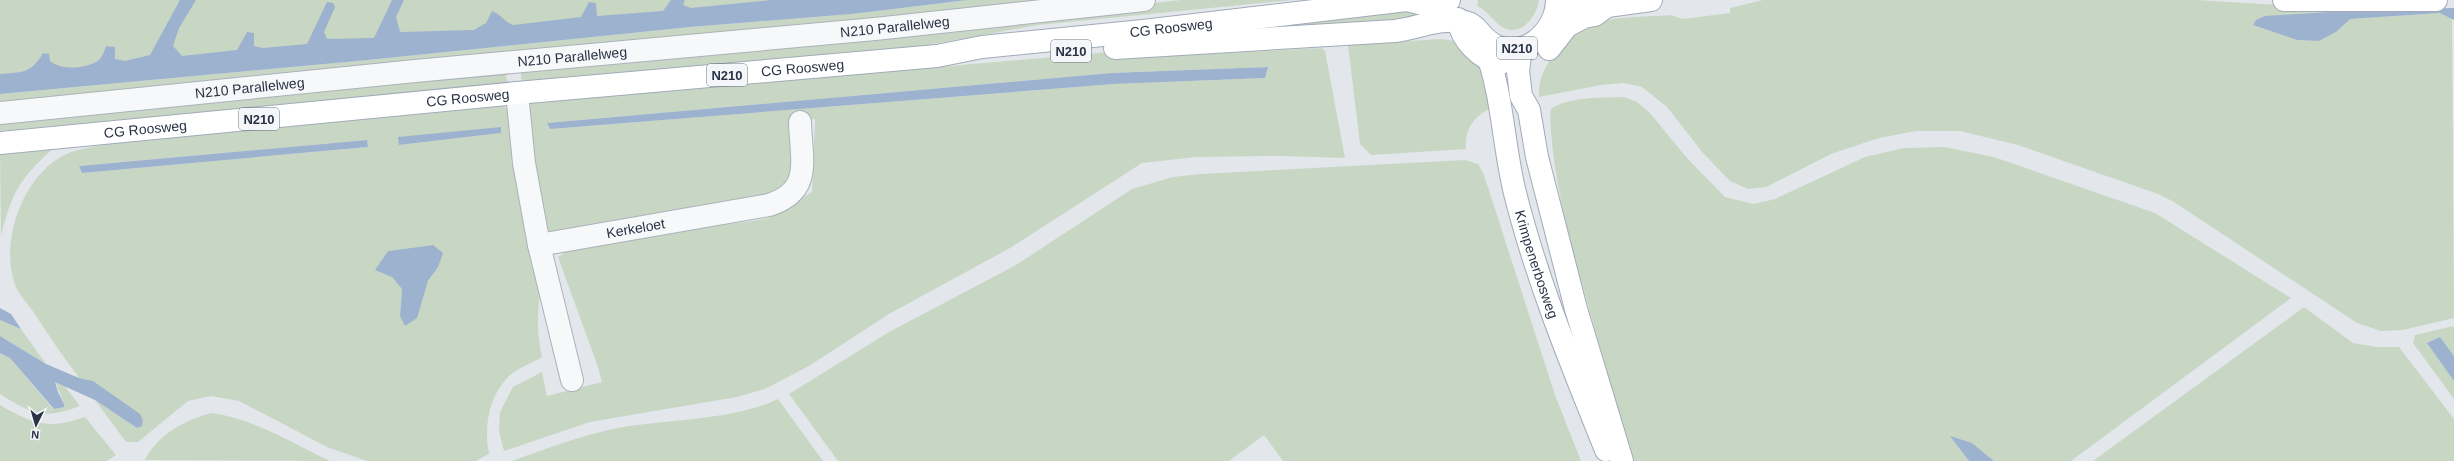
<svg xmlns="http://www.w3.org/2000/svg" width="2454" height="461" font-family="Helvetica,sans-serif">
	<rect width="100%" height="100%" fill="#e3e7ec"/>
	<g fill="#c8d7c4" fill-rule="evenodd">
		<path d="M0,0H817L0,84Z"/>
		<path d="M968,0H1086L0,106V94L368,60L690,27L852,14Z"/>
		<path d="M1181,0H1293L1038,25L922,46L522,82L520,67L922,29Z"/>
		<path d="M1478,0H1539C1537,17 1520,38 1502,27C1493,21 1488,11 1477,6Z"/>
		<path d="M1763,0H2196L2362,10L2253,25L2297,40L2319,41L2336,32L2349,19L2440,13L2452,18L2454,318L2403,330L2381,331L2357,323L2174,202L2158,194L2018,145L1960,131H1916L1879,138L1831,154L1766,187L1748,189L1730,181L1703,153L1667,107L1642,87L1624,83L1601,85L1539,97C1536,67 1569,29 1597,22C1621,16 1647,17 1671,15L1682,19L1730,13V8Z"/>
		<path d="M1419,10L1420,18L1228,33L1263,23Z"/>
		<path d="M1440,39L1456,41L1482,69L1492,107C1474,117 1465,127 1466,149L1371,155L1360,144L1348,45Z"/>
		<path d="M1322,48L1325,51L1345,158L1280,156L1196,157L1142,163L1010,248L889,314L809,366L765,389L737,397L590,422L504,451L499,431L500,412L513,387L542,372L547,396L602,382L598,367L558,257L571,249L659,231L747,222L769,218L812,192L815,119H794L792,177L782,188L768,197L544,235L524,112L532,103L1098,53L1138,51L1209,54ZM1267,67L1264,78L1114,84L550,129L547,123L1111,73Z"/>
		<path d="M504,69L508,84L0,131V118Z"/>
		<path d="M1624,97L1637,102L1650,113L1687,158L1725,197L1754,204L1775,199L1865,157L1904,148L1944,147L1994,157L2155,213L2291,298L2071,461H1994L1972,443L1951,437L1969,461H1633C1618,425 1611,385 1600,348C1579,271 1553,194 1550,115L1551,109C1570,96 1601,98 1624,97Z"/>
		<path d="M503,106L514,113L540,291C537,314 537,334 542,357C532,363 518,368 509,376C488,397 484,427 489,454L476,461H367L327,447L239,401L211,396L188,401L138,442H126L95,400L137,428L142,426L143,420L93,381L79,378C63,356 48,335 34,313C28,304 19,295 15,285C0,243 21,181 59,158C75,148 97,146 115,143ZM501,133L399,145V137ZM367,140L368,147L82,173L79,166ZM433,245L438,267L428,281L423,294L400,316L402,289L392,277L388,251Z"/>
		<path d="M55,147C21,177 12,191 1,236L0,152Z"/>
		<path d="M1465,160L1478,164L1484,175L1555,395L1581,461H1283L1264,435L1229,461H838L789,394L889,332L1016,265L1132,189L1173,177L1201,174Z"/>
		<path d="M2304,307L2353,343L2377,347H2399L2454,419V461H2093Z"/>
		<path d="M0,320L21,329L46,364L0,336Z"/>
		<path d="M2454,326V356L2440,337L2428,343L2454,381V399L2413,343L2415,335Z"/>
		<path d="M0,353L10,358L53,409L64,404L55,381L63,384L80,406C43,420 32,414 0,394Z"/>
		<path d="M778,399L823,461H512C548,448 584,434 623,427C672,419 733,420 778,399Z"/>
		<path d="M0,405C33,424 47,430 85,417L116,455L107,461H0Z"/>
		<path d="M212,413C254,419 292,443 330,461L145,460C157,435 186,419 212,413Z"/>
	</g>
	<g fill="#9cb2ce">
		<path d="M180,0H196L179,28L173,46L182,56L237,50L247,32L254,33V46L263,48L307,44L327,2L333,3L335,7L324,32L327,39L374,38L392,0H404L396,17L400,32L474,30L486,23L492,11C501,14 504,22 513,25L581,17L589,2L596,3L597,16L663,11L671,0H685L683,5L691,8L771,0H968L852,14L690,27L368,60L0,94V74C22,72 31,74 43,53L49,54L50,61C61,70 83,69 96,62C101,60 104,52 106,46L115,47V59L125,61L150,55Z"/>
		<path d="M2454,8V20L2440,13L2350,19L2336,32L2319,41L2297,40L2253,25L2256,20L2265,16L2362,10Z"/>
		<path d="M1268,67L1265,78L1114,84L550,129L547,123L1111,73Z"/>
		<path d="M501,127V133L399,145L398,137Z"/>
		<path d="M367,140L368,147L82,173L79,166Z"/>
		<path d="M433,245L443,253L438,267L428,281L417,318L405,326L400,316L402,289L392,277L375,270L388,251Z"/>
		<path d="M0,308L11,314L21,329L0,320Z"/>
		<path d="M0,336L46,364L79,378L93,381L140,414L143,420L142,426L137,428L95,400L55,382L58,392L64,404V407L54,409L10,358L0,353Z"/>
		<path d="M2440,337L2454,356V381L2427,343Z"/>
		<path d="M1950,436L1972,443L1994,461H1969Z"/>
	</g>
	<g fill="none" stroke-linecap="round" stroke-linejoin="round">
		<g stroke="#acb1ba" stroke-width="24">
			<g id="minor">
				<path d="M517,93L524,163L539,245"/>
				<path id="s1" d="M0,113L415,71L875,29L1144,0"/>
				<path id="s2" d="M572,380L539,245L769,205C813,191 801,160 800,122"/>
			</g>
		</g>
		<g stroke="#a2aab9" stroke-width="24">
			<g id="major">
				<path d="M2284,0H2436"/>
				<path d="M1557,5L1594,2L1607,6L1651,0"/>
				<path d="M1458,19C1461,39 1480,60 1501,63"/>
				<path d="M1115,48L1395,31C1418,28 1441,17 1465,22C1476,24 1481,37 1491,43C1522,63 1557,32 1557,0"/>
				<path d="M1521,48L1518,71L1521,96L1529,110L1537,157L1576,309L1622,461"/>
				<path d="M1549,49L1567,26L1584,17L1595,15L1607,6"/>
				<path id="s3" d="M1489,59C1503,102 1504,149 1515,193C1537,281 1572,366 1606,450"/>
				<path id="s4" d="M0,143L517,93L937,56L982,47L1143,31L1407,0L1423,4L1449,0"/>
			</g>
		</g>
		<use href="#minor" stroke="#f7f8fa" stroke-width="22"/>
		<use href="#major" stroke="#fff" stroke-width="22"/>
	</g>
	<g text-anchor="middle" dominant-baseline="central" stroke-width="3" stroke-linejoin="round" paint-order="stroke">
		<g fill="#f4f6f9" stroke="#676e7c" stroke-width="1">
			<rect x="1497" y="37" width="40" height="22" rx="3"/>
			<rect x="1051" y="40" width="40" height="22" rx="3"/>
			<rect x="707" y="64" width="40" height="22" rx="3"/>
			<rect x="239" y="108" width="40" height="22" rx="3"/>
		</g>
		<g font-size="13" font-weight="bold" fill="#2a3346">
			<text x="1517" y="48">N210</text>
			<text x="1071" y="51">N210</text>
			<text x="727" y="75">N210</text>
			<text x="259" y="119">N210</text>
		</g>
		<g font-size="14" fill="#2a3346" stroke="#f4f6f9">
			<text stroke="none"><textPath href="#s1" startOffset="899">N210 Parallelweg</textPath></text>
			<text stroke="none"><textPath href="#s4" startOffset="1177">CG Roosweg</textPath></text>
			<text stroke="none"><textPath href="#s1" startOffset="575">N210 Parallelweg</textPath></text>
			<text stroke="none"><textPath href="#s4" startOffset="806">CG Roosweg</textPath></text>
			<text stroke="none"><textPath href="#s1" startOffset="251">N210 Parallelweg</textPath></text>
			<text stroke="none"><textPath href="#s4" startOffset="470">CG Roosweg</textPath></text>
			<text stroke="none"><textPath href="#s4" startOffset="146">CG Roosweg</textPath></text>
			<text stroke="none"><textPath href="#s2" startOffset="237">Kerkeloet</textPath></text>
			<text stroke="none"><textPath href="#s3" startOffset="211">Krimpenerbosweg</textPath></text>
		</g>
	</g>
	<g transform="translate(36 425) rotate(185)" stroke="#f4f6f9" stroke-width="3" paint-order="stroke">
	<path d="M0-3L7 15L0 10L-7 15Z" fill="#2a3346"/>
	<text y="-6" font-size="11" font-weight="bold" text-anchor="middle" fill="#2a3346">N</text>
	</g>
</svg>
